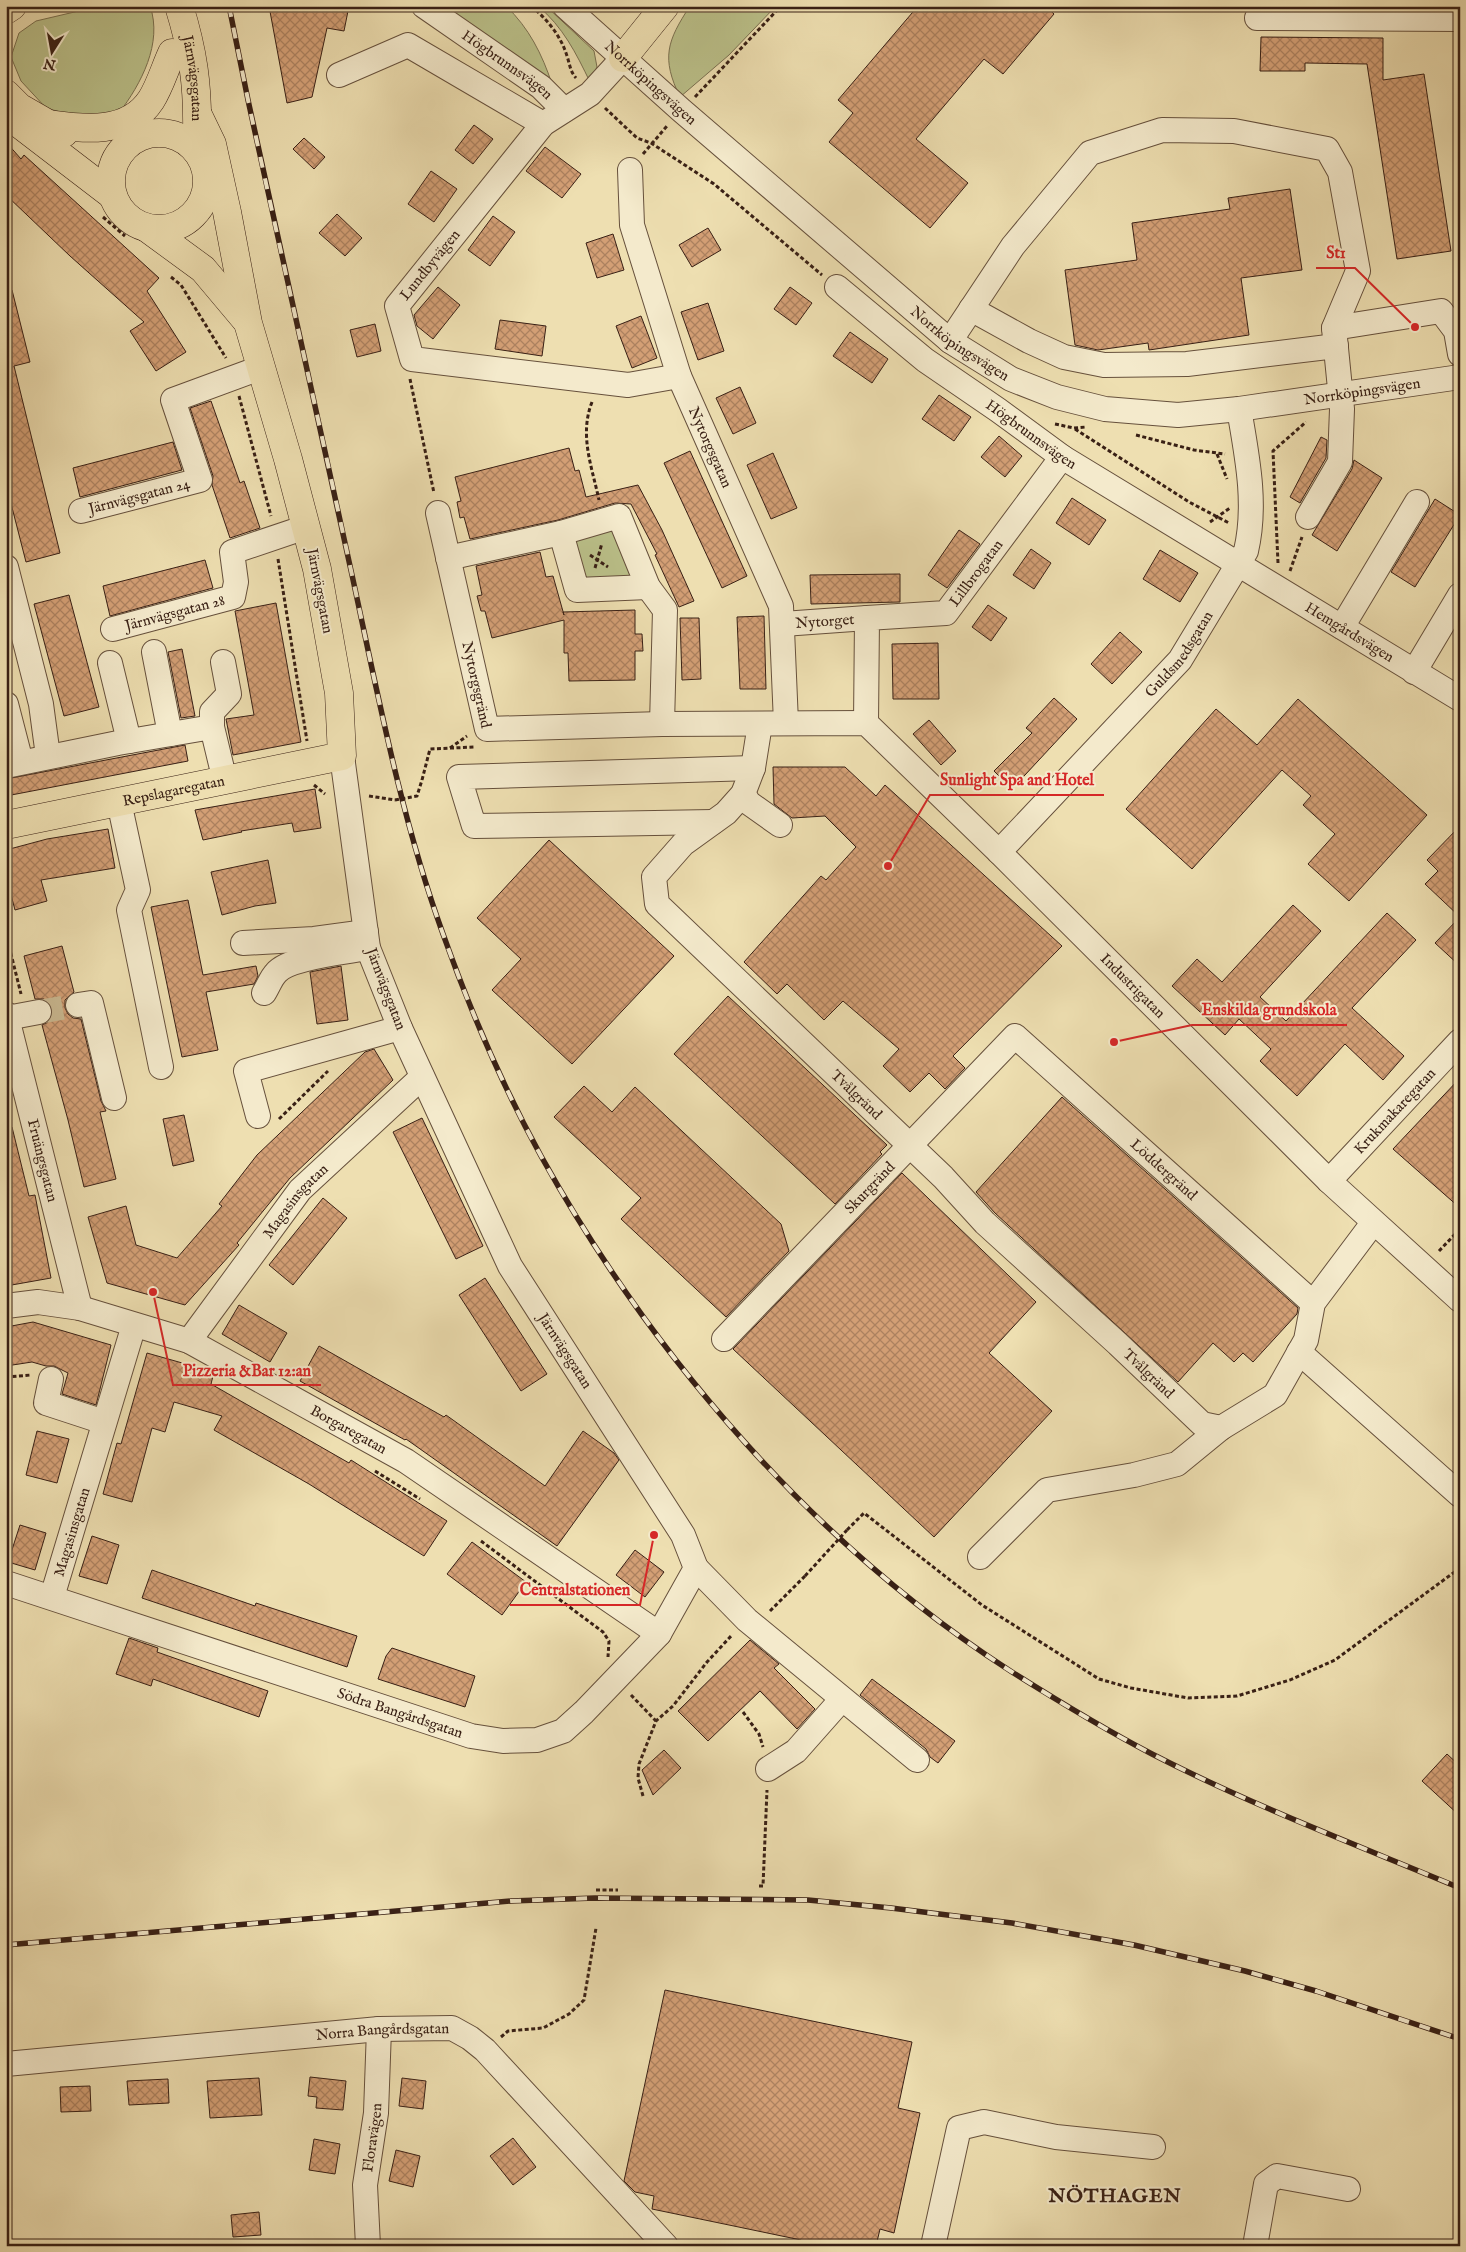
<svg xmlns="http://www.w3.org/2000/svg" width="1466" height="2252" font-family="'IM FELL English',serif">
	<defs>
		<pattern id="building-cross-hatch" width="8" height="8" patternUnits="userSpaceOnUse" patternTransform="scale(1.25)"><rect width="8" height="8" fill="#d39f75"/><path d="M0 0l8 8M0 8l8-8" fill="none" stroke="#ac815f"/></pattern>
	</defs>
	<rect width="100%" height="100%" fill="#eedfb1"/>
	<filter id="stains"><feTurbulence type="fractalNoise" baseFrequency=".004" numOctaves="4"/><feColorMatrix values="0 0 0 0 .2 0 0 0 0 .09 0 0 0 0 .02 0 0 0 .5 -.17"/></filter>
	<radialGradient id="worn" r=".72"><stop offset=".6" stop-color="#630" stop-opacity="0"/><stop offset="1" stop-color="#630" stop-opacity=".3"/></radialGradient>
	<g fill="#bbc18a" stroke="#7a7050">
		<path d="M100,6H150C163,43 141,84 119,113L78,117L46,108L21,81L11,57L19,33L36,21Z"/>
		<path d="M438,6H506C529,28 542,54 552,84Z"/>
		<path d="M538,6H546L594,51L597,67L590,82C576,53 563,27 538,6Z"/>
		<path d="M690,6H776L729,55L680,97C661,58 667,41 690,6Z"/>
		<path d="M613,526L637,578L583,585L574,536Z"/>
	</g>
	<g fill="url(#building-cross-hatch)" stroke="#392015">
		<path d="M269,6H349L344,31L327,28L312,97L287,103Z"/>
		<path d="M918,6H1046L1054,14L1003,74L984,59L916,139L968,183L930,228L829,142L853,113L838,100Z"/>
		<path d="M1261,37L1383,38V80L1424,74L1451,251L1397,259L1367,64L1305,63V71H1260Z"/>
		<path d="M474,125L493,139L473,164L455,150Z"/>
		<path d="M304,138L325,157L314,169L293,149Z"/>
		<path d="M6,142L21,159L24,155L159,278L147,291L186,352L156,371L130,331L144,322L70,256L6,195Z"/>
		<path d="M545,147L581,174L562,198L526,171Z"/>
		<path d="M431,171L457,189L434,222L408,204Z"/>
		<path d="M1290,189L1302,270L1241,278L1249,335L1149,350L1148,343L1098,350L1075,345L1065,270L1137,260L1132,223L1230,209L1228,198Z"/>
		<path d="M337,214L362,238L345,256L319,233Z"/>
		<path d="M493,216L515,232L490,266L468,250Z"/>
		<path d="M708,228L721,250L692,267L679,245Z"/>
		<path d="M613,234L624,270L597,278L586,243Z"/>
		<path d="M438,287L460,305L433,339L417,326L414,315Z"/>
		<path d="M790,287L812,303L796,325L774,309Z"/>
		<path d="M12,290L30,362L14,366L60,553L26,562L6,484V291Z"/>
		<path d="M708,303L724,351L698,360L681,312Z"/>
		<path d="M641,316L657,358L632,368L616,326Z"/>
		<path d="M500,320L546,326L542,356L495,349Z"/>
		<path d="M375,324L381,351L357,357L350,330Z"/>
		<path d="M850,332L888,359L872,383L833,356Z"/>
		<path d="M740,387L756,423L733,434L716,398Z"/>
		<path d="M939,395L971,417L954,441L922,419Z"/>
		<path d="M211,401L240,483L244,481L260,528L230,538L212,485L213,476L190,408Z"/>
		<path d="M999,436L1022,456L1005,477L981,457Z"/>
		<path d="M1321,437L1327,440L1326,458L1300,503L1290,497Z"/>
		<path d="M173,442L182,470L80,497L73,468Z"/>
		<path d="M569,448L575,471L579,470L586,497L638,485L662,530L694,601L679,607L655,555L657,554L631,504L615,503L558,520L470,539L464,517L460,518L457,502L461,501L455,477Z"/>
		<path d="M690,451L747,576L722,588L664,463Z"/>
		<path d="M773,453L797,508L771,519L747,465Z"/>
		<path d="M1354,460L1382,478L1337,551L1312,535L1352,469Z"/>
		<path d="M1072,498L1106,520L1089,545L1056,523Z"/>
		<path d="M1435,499L1460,515L1415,587L1391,572Z"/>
		<path d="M959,530L980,544L947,588L928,575Z"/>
		<path d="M1031,549L1051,563L1034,589L1013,575Z"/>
		<path d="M1160,550L1198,573L1180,602L1143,579Z"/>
		<path d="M540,552L546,577L553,576L564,615L563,612L635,610V634H642L643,651H635V680L569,681L568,653H564V620L492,638L485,611H481L477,596L482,595L476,566Z"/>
		<path d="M205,560L213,588L110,616L103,586Z"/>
		<path d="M900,574V602L811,604L810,575Z"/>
		<path d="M69,595L99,707L64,716L34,604Z"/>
		<path d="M276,603L301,742L233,755L226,719L254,715L235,611Z"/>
		<path d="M988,605L1007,618L991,641L972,627Z"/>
		<path d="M764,616L766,689H740L737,617Z"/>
		<path d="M680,618H699L701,679L682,680Z"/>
		<path d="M1120,632L1142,652L1112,684L1091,664Z"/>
		<path d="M938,643L939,699H893L892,644Z"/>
		<path d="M182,649L195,716L181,718L168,652Z"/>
		<path d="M1054,698L1077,719L1012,789L994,771L1032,733L1026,728Z"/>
		<path d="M1298,699L1427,815L1349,901L1308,864L1335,834L1303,805L1311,796L1282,770L1192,869L1126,809L1216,709L1257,745Z"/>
		<path d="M929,720L956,751L941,765L913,734Z"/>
		<path d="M185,745L188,761L6,796V779Z"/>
		<path d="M773,767H845L876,796L885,785L1062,946L953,1056L965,1068L945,1089L929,1073L910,1092L883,1066L899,1049L843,1001L824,1020L787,984L777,994L744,962L821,876L826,880L856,847L825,816L792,818L774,804Z"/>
		<path d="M315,789L321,828L294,832L292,823L241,831L242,832L203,840L195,810Z"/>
		<path d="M1460,826V966L1435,943L1460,917L1425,884L1438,871L1427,860Z"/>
		<path d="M108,829L115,868L41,880L47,901L15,910L6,876V850L47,839Z"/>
		<path d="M549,840L674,956L572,1064L492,990L521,959L477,918Z"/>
		<path d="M268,860L276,903L255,906L222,915L211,872Z"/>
		<path d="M188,900L203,975L256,966L258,976L254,984L206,992L218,1050L182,1057L151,907Z"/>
		<path d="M1293,905L1321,931L1260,997L1286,1021L1387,913L1416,940L1352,1008L1404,1056L1383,1080L1345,1044L1297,1096L1260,1061L1271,1049L1239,1019L1225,1035L1172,986L1197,959L1222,982Z"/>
		<path d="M62,946L74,992L65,1000V1008L68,1014L73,1018L81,1019L101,1101L106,1111L100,1112L116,1179L84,1187L68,1120L42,1025L48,1022L52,1017V1009L49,1003L44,999H35L24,956Z"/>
		<path d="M341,966L348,1020L317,1024L310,972Z"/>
		<path d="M728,996L887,1145L880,1152L882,1154L835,1204L674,1054Z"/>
		<path d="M374,1049L393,1080L290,1178L237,1243L239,1245L185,1305L107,1283L88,1217L126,1206L136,1245L177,1258L222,1206L219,1204L257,1155L365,1052Z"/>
		<path d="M1460,1078V1208L1393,1149Z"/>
		<path d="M584,1086L612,1112L635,1087L781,1224L789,1251L726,1317L621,1219L641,1198L554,1117Z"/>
		<path d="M1062,1097L1298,1308L1297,1314L1253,1362L1243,1353L1234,1362L1213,1343L1178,1382L995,1213L976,1192Z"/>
		<path d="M184,1115L194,1161L173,1166L163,1119Z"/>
		<path d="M422,1118L483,1246L456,1259L393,1132Z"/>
		<path d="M12,1127L29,1196L35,1195L51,1278L6,1286V1128Z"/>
		<path d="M902,1173L1036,1302L989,1353L1052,1411L934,1537L733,1349Z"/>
		<path d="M323,1198L347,1218L293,1285L269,1265Z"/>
		<path d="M485,1278L547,1374L521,1391L459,1295Z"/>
		<path d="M239,1305L287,1333L270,1362L222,1334Z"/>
		<path d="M33,1322L111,1345L96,1405L62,1394L68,1373L54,1366H46L32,1362L6,1366V1327Z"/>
		<path d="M319,1346L444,1417L446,1415L545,1486L583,1431L614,1453L619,1460L557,1546L406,1439L405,1440L300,1381Z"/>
		<path d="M147,1353L214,1372L211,1384L349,1463L351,1460L447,1521L424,1556L309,1484L214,1430L222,1416L174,1402L165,1432L152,1428L132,1502L103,1494L117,1443L121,1444Z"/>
		<path d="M37,1431L69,1439L57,1483L26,1475Z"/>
		<path d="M20,1525L46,1533L35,1570L8,1562Z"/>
		<path d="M92,1536L119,1545L107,1584L79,1576Z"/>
		<path d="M472,1542L526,1582L502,1615L447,1574Z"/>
		<path d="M635,1550L664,1572L645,1597L616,1575Z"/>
		<path d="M152,1570L255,1606L256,1603L357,1636L347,1667L142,1598Z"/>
		<path d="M129,1638L158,1648L157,1652L268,1691L259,1717L153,1679L151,1686L116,1674Z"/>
		<path d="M750,1640L779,1664L774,1668L815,1709L797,1729L760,1691L708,1741L678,1711Z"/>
		<path d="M392,1648L475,1676L465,1707L378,1679L386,1656Z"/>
		<path d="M872,1679L955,1741L938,1763L930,1757L926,1749L860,1695Z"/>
		<path d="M664,1750L681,1768L653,1795L642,1770Z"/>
		<path d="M1447,1754L1460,1766V1816L1422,1781Z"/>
		<path d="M665,1990L912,2042L898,2108L920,2113L894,2233L880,2229L876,2246H800L801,2240L652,2209L654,2196L635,2192L624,2181Z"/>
		<path d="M310,2077L346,2081L343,2110L316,2108L317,2097L308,2096Z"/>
		<path d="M259,2078L262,2115L210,2118L207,2081Z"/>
		<path d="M402,2078L426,2081L423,2109L399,2106Z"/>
		<path d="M168,2079L169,2103L129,2105L127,2081Z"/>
		<path d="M90,2086L91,2111L61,2112L60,2087Z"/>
		<path d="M513,2138L536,2167L513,2185L490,2156Z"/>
		<path d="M314,2139L340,2144L335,2174L309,2170Z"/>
		<path d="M396,2150L420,2156L413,2187L389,2181Z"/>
		<path d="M259,2212L261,2235L233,2237L231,2215Z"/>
	</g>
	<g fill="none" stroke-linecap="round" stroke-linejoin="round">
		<path stroke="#cab992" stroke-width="24" stroke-dasharray="24 12" stroke-linecap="butt" d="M39,1012L78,1005"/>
		<g stroke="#66503c" stroke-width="26">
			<g id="minor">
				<path id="s1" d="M424,6L541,87L564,110"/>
				<path id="s2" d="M565,6L681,110L950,341L1011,379L1057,397L1105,409L1178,415L1239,409L1460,377"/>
				<path d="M1257,18L1460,19"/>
				<path d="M623,58L590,94L543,124L397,306L412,359L628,385L679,376"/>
				<path d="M339,75L408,45L543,124"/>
				<path id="s3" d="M630,170L632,225L679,376L781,606L786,723"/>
				<path id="s4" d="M837,287L925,360L998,410L1062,457L1460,699"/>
				<path d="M971,309L1029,341L1064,357L1104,365L1187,364L1336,346"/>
				<path d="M950,341L1013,246L1090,153L1162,130L1234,131L1327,149L1340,172L1358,271L1334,328"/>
				<path id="s5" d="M81,511L200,480L173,400L260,368"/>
				<path id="s6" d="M438,513L487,729L662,724"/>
				<path d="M1308,517L1340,462L1342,409L1334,328L1441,311L1456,331L1460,354"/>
				<path d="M561,533L577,590L648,587"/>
				<path id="s7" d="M448,558L561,533L619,516L648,587L665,610L662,724L866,723L999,852L1329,1181L1460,1300"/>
				<path d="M6,567L41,704L48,756"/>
				<path id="s8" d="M783,624L867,618"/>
				<path d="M1342,627L1417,502"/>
				<path id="s9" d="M113,629L233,597L236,582L232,552L306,527"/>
				<path d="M154,652L170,734"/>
				<path d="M110,663L129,741"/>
				<path d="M1414,672L1460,595"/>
				<path d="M6,704L21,762"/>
				<path id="s10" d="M866,723L867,618L946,613L1062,457"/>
				<path id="s11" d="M760,724L753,768L743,794L726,813L683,844L654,877L657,904L943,1177L985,1223L1118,1344L1202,1424L1221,1428"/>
				<path d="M212,727V712L229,694L223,662"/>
				<path d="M6,766L118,743L212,727L225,781"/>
				<path d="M743,794L749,803L780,825"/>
				<path d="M119,802L138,890L129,910L161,1067"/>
				<path d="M713,822L474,826L459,777L753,768"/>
				<path id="s12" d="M999,852L1180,660L1246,551C1257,504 1247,456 1239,409"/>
				<path d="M243,943L314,939L366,932"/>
				<path d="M264,993C268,987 271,978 276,973C289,957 347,952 368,948"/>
				<path d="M78,1005L91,1003L114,1098"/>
				<path id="s13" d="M6,1014L80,1308"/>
				<path d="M7,1018L39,1012"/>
				<path d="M258,1116L246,1071L400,1028"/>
				<path id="s14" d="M1329,1181L1460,1041"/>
				<path id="s15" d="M6,1306L38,1302L80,1308L189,1341L406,1461L659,1634"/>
				<path id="s16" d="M724,1339L1015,1036L1313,1303"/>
				<path id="s17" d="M189,1341L300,1190L422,1077"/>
				<path d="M1299,1352L1460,1495"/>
				<path d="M51,1379L46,1403L104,1422"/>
				<path d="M980,1557L1047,1490L1134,1475L1177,1464L1221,1428L1275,1395L1306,1340L1313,1303L1373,1223"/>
				<path d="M696,1568L747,1620L917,1760"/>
				<path id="s18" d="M6,1583L471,1736L503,1741L537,1740L563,1731L584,1712L659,1634L696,1568L683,1535L510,1266L400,1028L368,948L342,756"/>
				<path id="s19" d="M52,1597L134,1325"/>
				<path d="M768,1769L796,1751L842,1699"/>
				<path id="s20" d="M6,2064L379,2029L452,2028L470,2038L485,2050L666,2246"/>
				<path id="s21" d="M368,2246L365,2185L376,2113L379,2029"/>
				<path d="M933,2246L959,2128L984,2122L1056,2137L1153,2147"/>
				<path d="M1255,2246L1266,2184L1277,2176L1348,2189"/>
			</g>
		</g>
		<g stroke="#392015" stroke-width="29">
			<g id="major">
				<path id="s22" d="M179,6C193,51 198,85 197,133"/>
				<path d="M6,10L12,6"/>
				<path d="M623,58L665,6"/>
				<path d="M6,94L19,107L64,133"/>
				<path d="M48,124C84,129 128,135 151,100C160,86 165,68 172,53"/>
				<path d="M22,126L112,195"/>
				<circle cx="159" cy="181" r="48"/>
				<path d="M147,228L203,269L245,319"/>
				<path id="s23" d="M6,825L342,756L339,693L317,569L288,459L248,323L227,212L212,144L198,115"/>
			</g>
		</g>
		<g stroke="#392015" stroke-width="3" stroke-dasharray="4 2.5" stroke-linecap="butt">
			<path d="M531,6C547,19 561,36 567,56C570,65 570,71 576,78"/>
			<path d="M695,97L781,6"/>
			<path d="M605,108L637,138L651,143L714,184L822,275"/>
			<path d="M643,154L667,126"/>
			<path d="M103,217L125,236"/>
			<path d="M171,277L181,285L226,358"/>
			<path d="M410,379L434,493"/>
			<path d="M239,396L271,516"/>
			<path d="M592,402C579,435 592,467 599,500"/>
			<path d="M1055,424L1074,428L1086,427"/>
			<path d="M1075,429L1189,502L1229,523"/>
			<path d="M1136,435L1194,450L1225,454"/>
			<path d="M1217,454L1227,479"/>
			<path d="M1210,522L1230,508"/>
			<path d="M590,555L608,567"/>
			<path d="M278,559L307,741"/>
			<path d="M1278,563L1273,451L1306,422"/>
			<path d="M595,568L602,543"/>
			<path d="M1290,571L1302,537"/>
			<path d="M450,748L467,736"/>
			<path d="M422,780L430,749L475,747"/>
			<path d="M314,785L325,794"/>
			<path d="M369,796L395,800"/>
			<path d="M6,934L21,994"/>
			<path d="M279,1119L328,1071"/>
			<path d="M1439,1251L1460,1229"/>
			<path d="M6,1377L31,1375"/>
			<path d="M375,1471L420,1499"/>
			<path d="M847,1530L864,1513L982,1605L1099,1679L1131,1688L1188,1698L1237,1696L1290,1680L1335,1660L1460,1568"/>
			<path d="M481,1541L603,1632L609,1641L608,1657"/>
			<path d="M770,1611L805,1576"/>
			<path d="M631,1695L656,1721"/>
			<path d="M743,1712L759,1734L763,1747"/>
			<path d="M643,1796L638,1778L639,1764L656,1721L673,1706L707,1662L732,1635"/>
			<path d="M759,1886H763L767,1790"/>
			<path d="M596,1890H618"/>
			<path d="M501,2037L508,2031L543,2028L569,2014L584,2000L596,1928"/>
		</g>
		<use href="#minor" stroke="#f4eacc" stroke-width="24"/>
		<use href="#major" stroke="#eedfb1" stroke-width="28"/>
		<g stroke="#392015" stroke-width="5.5">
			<g id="rail">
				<path d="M229,6L248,100C282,259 318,417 352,575C378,695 401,818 443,934C470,1010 502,1085 541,1156C653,1358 817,1547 1012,1672C1058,1701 1104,1729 1152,1754C1251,1805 1357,1845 1460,1888"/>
				<path d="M6,1945L511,1901L595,1898L808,1900L891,1908L1012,1923L1134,1945L1245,1971L1316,1991L1460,2039"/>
			</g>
		</g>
		<use href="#rail" stroke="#f4eacc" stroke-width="4" stroke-dasharray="11" stroke-linecap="butt"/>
		<g stroke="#392015" stroke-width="3" stroke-dasharray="4 2.5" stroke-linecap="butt">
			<path d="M395,800L417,796L422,780"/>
			<path d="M805,1576L847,1530"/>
		</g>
	</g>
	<g text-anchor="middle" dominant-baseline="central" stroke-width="4" stroke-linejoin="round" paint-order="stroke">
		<g font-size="15" fill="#392015" stroke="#f4eacc">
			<text stroke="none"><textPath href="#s1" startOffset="102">Högbrunnsvägen</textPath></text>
			<text stroke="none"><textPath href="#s22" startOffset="74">Järnvägsgatan</textPath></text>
			<text stroke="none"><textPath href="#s2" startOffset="115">Norrköpingsvägen</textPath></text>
			<text transform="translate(430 265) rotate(-51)">Lundbyvägen</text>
			<text stroke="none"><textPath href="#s2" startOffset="520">Norrköpingsvägen</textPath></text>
			<text stroke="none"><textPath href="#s2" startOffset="940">Norrköpingsvägen</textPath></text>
			<text stroke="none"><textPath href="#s4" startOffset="244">Högbrunnsvägen</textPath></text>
			<text stroke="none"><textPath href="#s3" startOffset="291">Nytorgsgatan</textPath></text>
			<text stroke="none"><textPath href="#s5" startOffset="60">Järnvägsgatan 24</textPath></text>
			<text stroke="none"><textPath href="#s10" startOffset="234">Lillbrogatan</textPath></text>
			<text transform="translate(320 591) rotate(79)">Järnvägsgatan</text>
			<text stroke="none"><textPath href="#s9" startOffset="64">Järnvägsgatan 28</textPath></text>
			<text stroke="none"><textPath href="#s8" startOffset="42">Nytorget</textPath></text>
			<text stroke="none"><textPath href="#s4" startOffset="619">Hemgårdsvägen</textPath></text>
			<text stroke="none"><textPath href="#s12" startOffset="268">Guldsmedsgatan</textPath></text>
			<text stroke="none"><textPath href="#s6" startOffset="176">Nytorgsgränd</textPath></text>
			<text stroke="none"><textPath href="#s23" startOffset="171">Repslagaregatan</textPath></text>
			<text stroke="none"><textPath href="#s7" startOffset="974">Industrigatan</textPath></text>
			<text transform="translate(386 989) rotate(69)">Järnvägsgatan</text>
			<text stroke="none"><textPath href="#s11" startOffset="498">Tvålgränd</textPath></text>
			<text stroke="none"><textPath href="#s14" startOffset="96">Krukmakaregatan</textPath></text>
			<text stroke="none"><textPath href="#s13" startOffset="151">Fruängsgatan</textPath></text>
			<text stroke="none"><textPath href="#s16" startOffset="620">Löddergränd</textPath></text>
			<text stroke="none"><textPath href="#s16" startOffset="210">Skurgränd</textPath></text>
			<text stroke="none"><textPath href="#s17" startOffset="176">Magasinsgatan</textPath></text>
			<text transform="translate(565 1351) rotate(57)">Järnvägsgatan</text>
			<text stroke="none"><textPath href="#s11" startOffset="902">Tvålgränd</textPath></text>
			<text stroke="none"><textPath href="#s15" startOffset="371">Borgaregatan</textPath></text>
			<text stroke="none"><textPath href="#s19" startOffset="68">Magasinsgatan</textPath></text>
			<text stroke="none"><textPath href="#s18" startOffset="415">Södra Bangårdsgatan</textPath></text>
			<text stroke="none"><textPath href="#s20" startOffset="378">Norra Bangårdsgatan</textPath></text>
			<text stroke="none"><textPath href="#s21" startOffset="109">Floravägen</textPath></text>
		</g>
		<g font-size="20" font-weight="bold" letter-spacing="1" fill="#392015" stroke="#f4eacc">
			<text x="1115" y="2196">NÖTHAGEN</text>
		</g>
	</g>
	<path fill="none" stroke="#d62828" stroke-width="2" d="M1415 327L1355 268H1316M888 866L930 795H1104M1114 1042L1192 1025H1347M153 1292L173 1385H321M654 1535L640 1605H510"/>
	<g fill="#d62828" stroke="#f4eacc" stroke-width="2">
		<circle cx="1415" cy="327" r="5"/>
		<circle cx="888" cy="866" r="5"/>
		<circle cx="1114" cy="1042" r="5"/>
		<circle cx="153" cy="1292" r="5"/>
		<circle cx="654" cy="1535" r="5"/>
	</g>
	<g font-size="16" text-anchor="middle" font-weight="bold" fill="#d62828" stroke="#f4eacc" stroke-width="4" stroke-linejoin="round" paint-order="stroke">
		<text x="1336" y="258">St1</text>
		<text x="1017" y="785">Sunlight Spa and Hotel</text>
		<text x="1269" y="1015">Enskilda grundskola</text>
		<text x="247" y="1376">Pizzeria &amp;Bar 12:an</text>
		<text x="575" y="1595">Centralstationen</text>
	</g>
	<rect width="1466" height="2252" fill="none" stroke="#eedfb1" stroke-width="25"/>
	<rect x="8" y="8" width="1451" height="2237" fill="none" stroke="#392015" stroke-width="2.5"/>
	<rect x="12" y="12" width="1441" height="2227" fill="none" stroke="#392015"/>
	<g transform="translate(52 52) rotate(191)" stroke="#f4eacc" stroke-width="4" paint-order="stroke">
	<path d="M0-4L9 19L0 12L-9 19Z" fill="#392015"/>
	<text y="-8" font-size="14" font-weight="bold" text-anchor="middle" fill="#392015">N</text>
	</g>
	<rect width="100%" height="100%" filter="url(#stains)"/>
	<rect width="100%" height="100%" fill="url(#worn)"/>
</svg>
